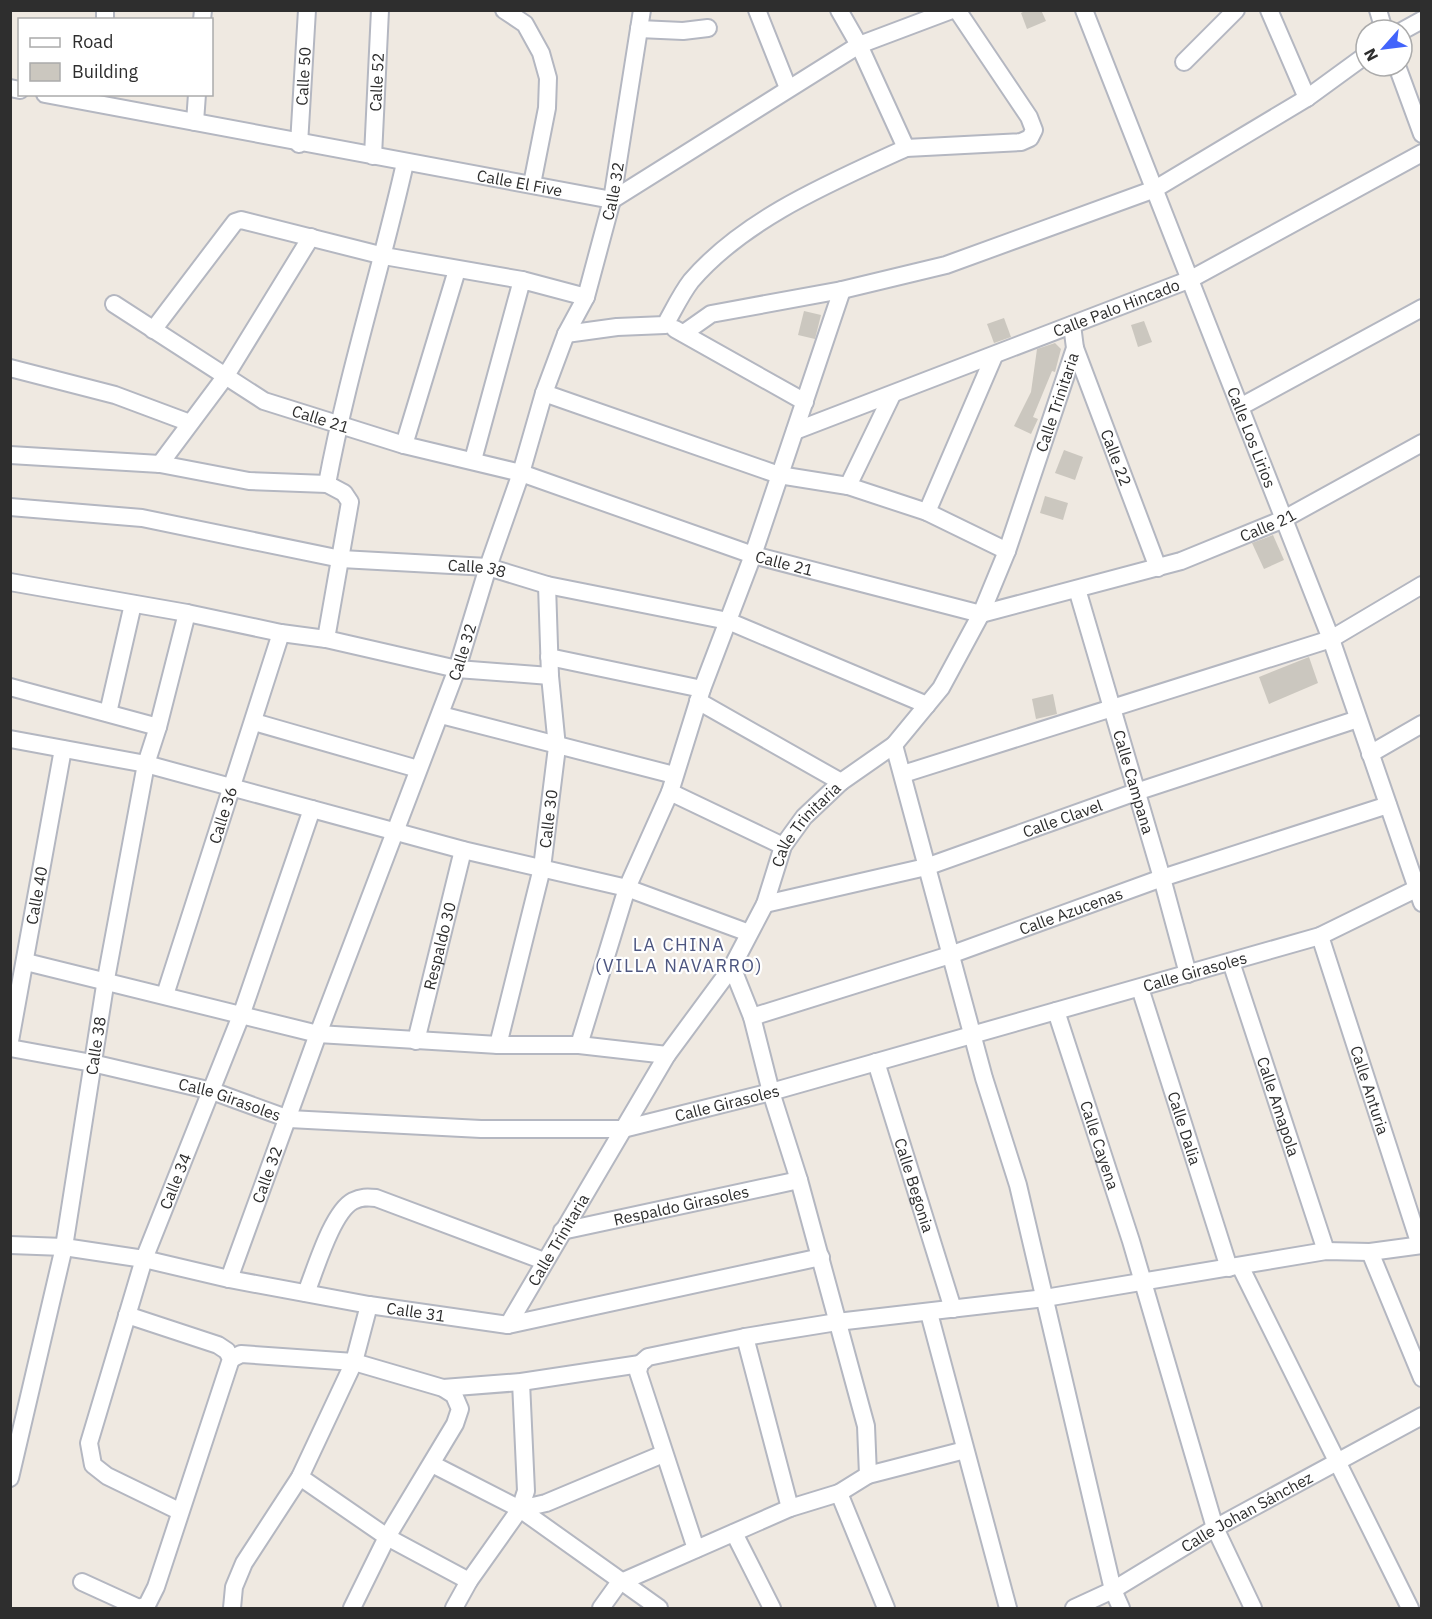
<svg xmlns="http://www.w3.org/2000/svg" width="1432" height="1619" font-family="'IBM Plex Sans',sans-serif">
	<rect width="100%" height="100%" fill="#efe9e1"/>
	<g fill="#cbc7bf">
		<path d="M1027,10H1041L1046,21L1027,29L1021,13Z"/>
		<path d="M804,311L821,315L815,339L798,335Z"/>
		<path d="M1004,318L1011,337L994,343L987,324Z"/>
		<path d="M1144,321L1152,342L1138,347L1131,325Z"/>
		<path d="M1055,343L1061,349L1055,372L1052,371L1033,417L1038,419L1031,434L1014,426L1031,392L1037,349Z"/>
		<path d="M1064,450L1083,457L1075,480L1055,473Z"/>
		<path d="M1045,496L1068,503L1063,520L1040,513Z"/>
		<path d="M1273,535L1284,560L1264,569L1252,543Z"/>
		<path d="M1309,657L1318,683L1269,704L1259,677Z"/>
		<path d="M1053,694L1057,714L1036,719L1032,699Z"/>
	</g>
	<g fill="none" stroke-linecap="round" stroke-linejoin="round">
		<g stroke="#b4b7c1" stroke-width="20">
			<g id="minor">
				<path d="M504,10L525,24L541,53L548,78L547,108L532,184"/>
				<path d="M757,10L788,88"/>
				<path id="s1" d="M1084,10L1331,639L1422,903"/>
				<path d="M1269,10L1307,98"/>
				<path d="M1378,10L1384,30"/>
				<path d="M105,20V10"/>
				<path d="M202,20L203,10"/>
				<path d="M639,29L683,31L708,28"/>
				<path d="M1402,31L1422,20"/>
				<path d="M1184,62L1236,10"/>
				<path d="M1397,66L1422,134"/>
				<path d="M10,88L20,90"/>
				<path id="s2" d="M45,94L612,200L859,45L952,10"/>
				<path d="M195,122L197,94"/>
				<path id="s3" d="M299,144L307,10"/>
				<path d="M906,148L1021,142L1030,138L1034,130L1029,117L957,10"/>
				<path id="s4" d="M373,156L380,10"/>
				<path id="s5" d="M114,304L264,401L404,445L521,473L753,555L981,614L1181,561L1284,519L1422,443"/>
				<path d="M675,329L805,402"/>
				<path d="M153,330L235,222L241,220L384,256L522,280"/>
				<path d="M684,333L711,314L842,290L946,265L1155,189L1307,98L1366,55"/>
				<path d="M566,334L617,327L665,325C673,311 681,294 691,281C745,218 832,182 906,148L859,45L839,10"/>
				<path id="s6" d="M1075,348L1158,568"/>
				<path d="M10,368L115,395L190,423"/>
				<path d="M544,393L779,475L848,486L927,512L1007,551"/>
				<path d="M1240,407L1422,308"/>
				<path id="s7" d="M795,431L1191,279L1422,153"/>
				<path d="M404,445L457,270"/>
				<path d="M10,455L160,464L249,481L327,484"/>
				<path d="M473,460L522,280L586,297"/>
				<path d="M160,464L225,377L311,237"/>
				<path d="M848,486L892,395"/>
				<path id="s8" d="M10,507L142,518L341,559L488,567L547,585L728,621L927,705"/>
				<path d="M927,512L994,356"/>
				<path d="M10,582L187,613L281,633L326,639L457,669L550,676"/>
				<path id="s9" d="M1077,589L1162,878L1188,974"/>
				<path d="M326,639L350,502L344,493L327,484C347,376 381,270 405,163"/>
				<path d="M549,657L702,689"/>
				<path d="M10,687L158,727"/>
				<path d="M698,701L841,782"/>
				<path d="M108,713L133,604"/>
				<path d="M441,715L674,775"/>
				<path d="M254,722L418,769"/>
				<path d="M10,739L146,764L463,850L627,888L749,933"/>
				<path d="M894,745L984,1078L1018,1185L1113,1590L1121,1608"/>
				<path d="M1370,754L1422,724"/>
				<path d="M903,774L1331,639L1422,585"/>
				<path d="M670,792L783,846"/>
				<path id="s10" d="M765,904L926,867L1136,792L1358,719"/>
				<path id="s11" d="M1320,936L1420,1245"/>
				<path d="M26,962L318,1034L498,1045H579L667,1055"/>
				<path id="s12" d="M1231,962L1326,1251"/>
				<path d="M732,967L752,1017L771,1092L799,1180L866,1426L868,1475L839,1493"/>
				<path id="s13" d="M1140,988L1229,1268"/>
				<path id="s14" d="M165,995L281,633"/>
				<path id="s15" d="M1056,1011L1131,1241L1215,1528L1253,1608"/>
				<path id="s16" d="M752,1017L950,955L1162,878L1388,805"/>
				<path id="s17" d="M10,1041L63,749"/>
				<path id="s18" d="M416,1041L463,850"/>
				<path id="s19" d="M498,1045L542,868L557,747L550,676L547,585"/>
				<path d="M579,1045L627,888L670,792L702,689L753,555L842,290"/>
				<path id="s20" d="M10,1048L92,1063L212,1091L289,1119L481,1129H623L771,1092L1320,936L1422,886"/>
				<path id="s21" d="M876,1062L953,1309"/>
				<path id="s22" d="M562,1231L799,1180"/>
				<path id="s23" d="M10,1245L64,1247L144,1259L229,1279L369,1305L508,1325L821,1257"/>
				<path d="M1370,1252L1422,1378"/>
				<path d="M1240,1266L1410,1608"/>
				<path id="s24" d="M229,1279L318,1034L457,669L488,567L521,473L544,393L566,334L586,297L612,200L642,10"/>
				<path d="M306,1293C315,1271 332,1212 353,1201C361,1197 367,1197 376,1198L544,1261"/>
				<path d="M929,1313L1008,1608"/>
				<path id="s25" d="M508,1325L667,1055L732,967L765,904L783,846L804,817L841,782L894,745L941,688L981,614L1007,551L1075,348L1072,325"/>
				<path d="M745,1337L790,1508"/>
				<path d="M231,1359L241,1354L354,1362L443,1388L454,1395L460,1409L455,1424L387,1537L352,1608"/>
				<path d="M443,1388L521,1382L640,1364"/>
				<path d="M432,1464L520,1509L546,1503L663,1454"/>
				<path d="M868,1475L965,1450"/>
				<path d="M300,1477L387,1537L469,1581"/>
				<path id="s26" d="M10,1478L64,1247L106,979L146,764L158,727L187,613"/>
				<path d="M520,1509L526,1491L521,1382"/>
				<path id="s27" d="M179,1511L107,1476L93,1465L89,1443L144,1259L242,1013L312,809"/>
				<path d="M734,1533L772,1608"/>
				<path d="M696,1549L638,1372L640,1364L648,1357L745,1337L837,1322L1045,1298L1326,1251L1370,1252L1422,1245"/>
				<path d="M82,1582L139,1608L147,1605L156,1587L231,1359L227,1351L218,1345L127,1315"/>
				<path d="M232,1608L234,1587L244,1563L300,1477L354,1362L369,1305"/>
				<path d="M454,1608L469,1581L520,1509L659,1608"/>
				<path d="M601,1608L619,1583L790,1508L839,1493L886,1608"/>
				<path id="s28" d="M1074,1608L1113,1590L1215,1528L1422,1416"/>
			</g>
		</g>
		<use href="#minor" stroke="#fff" stroke-width="16"/>
	</g>
	<g text-anchor="middle" dominant-baseline="central" stroke-width="4.5" stroke-linejoin="round" paint-order="stroke">
		<g font-size="16" fill="#2e2e2e" stroke="#fff">
			<text stroke="none"><textPath href="#s3" startOffset="68">Calle 50</textPath></text>
			<text stroke="none"><textPath href="#s4" startOffset="74">Calle 52</textPath></text>
			<text stroke="none"><textPath href="#s2" startOffset="483">Calle El Five</textPath></text>
			<text stroke="none"><textPath href="#s24" startOffset="1155">Calle 32</textPath></text>
			<text stroke="none"><textPath href="#s7" startOffset="344">Calle Palo Hincado</textPath></text>
			<text stroke="none"><textPath href="#s25" startOffset="1089">Calle Trinitaria</textPath></text>
			<text stroke="none"><textPath href="#s5" startOffset="238">Calle 21</textPath></text>
			<text stroke="none"><textPath href="#s1" startOffset="459">Calle Los Lirios</textPath></text>
			<text stroke="none"><textPath href="#s6" startOffset="117">Calle 22</textPath></text>
			<text stroke="none"><textPath href="#s5" startOffset="1228">Calle 21</textPath></text>
			<text stroke="none"><textPath href="#s5" startOffset="724">Calle 21</textPath></text>
			<text stroke="none"><textPath href="#s8" startOffset="472">Calle 38</textPath></text>
			<text stroke="none"><textPath href="#s24" startOffset="669">Calle 32</textPath></text>
			<text stroke="none"><textPath href="#s9" startOffset="201">Calle Campana</textPath></text>
			<text stroke="none"><textPath href="#s14" startOffset="189">Calle 36</textPath></text>
			<text stroke="none"><textPath href="#s19" startOffset="232">Calle 30</textPath></text>
			<text stroke="none"><textPath href="#s10" startOffset="310">Calle Clavel</textPath></text>
			<text stroke="none"><textPath href="#s25" startOffset="585">Calle Trinitaria</textPath></text>
			<text stroke="none"><textPath href="#s17" startOffset="148">Calle 40</textPath></text>
			<text stroke="none"><textPath href="#s16" startOffset="336">Calle Azucenas</textPath></text>
			<text stroke="none"><textPath href="#s18" startOffset="98">Respaldo 30</textPath></text>
			<text stroke="none"><textPath href="#s20" startOffset="1216">Calle Girasoles</textPath></text>
			<text stroke="none"><textPath href="#s26" startOffset="441">Calle 38</textPath></text>
			<text stroke="none"><textPath href="#s11" startOffset="162">Calle Anturia</textPath></text>
			<text stroke="none"><textPath href="#s20" startOffset="226">Calle Girasoles</textPath></text>
			<text stroke="none"><textPath href="#s20" startOffset="730">Calle Girasoles</textPath></text>
			<text stroke="none"><textPath href="#s12" startOffset="152">Calle Amapola</textPath></text>
			<text stroke="none"><textPath href="#s13" startOffset="147">Calle Dalia</textPath></text>
			<text stroke="none"><textPath href="#s15" startOffset="141">Calle Cayena</textPath></text>
			<text stroke="none"><textPath href="#s24" startOffset="111">Calle 32</textPath></text>
			<text stroke="none"><textPath href="#s27" startOffset="396">Calle 34</textPath></text>
			<text stroke="none"><textPath href="#s21" startOffset="129">Calle Begonia</textPath></text>
			<text stroke="none"><textPath href="#s22" startOffset="122">Respaldo Girasoles</textPath></text>
			<text stroke="none"><textPath href="#s25" startOffset="99">Calle Trinitaria</textPath></text>
			<text stroke="none"><textPath href="#s23" startOffset="412">Calle 31</textPath></text>
			<text stroke="none"><textPath href="#s28" startOffset="198">Calle Johan Sánchez</textPath></text>
		</g>
		<g font-size="18" letter-spacing="1.5" fill="#4d5680" stroke="#fff">
			<text x="679" y="944">LA CHINA<tspan x="679" dy="21">(VILLA NAVARRO)</tspan></text>
		</g>
	</g>
	<rect width="1432" height="1619" fill="none" stroke="#2e2e2e" stroke-width="24"/>
	<rect x="18" y="18" width="195" height="78" fill="#ffffff" stroke="#ababab" stroke-width="1.5"/>
	<rect x="30" y="38" width="30" height="9" fill="#ffffff" stroke="#ababab" stroke-width="1.5"/>
	<text x="72" y="48" font-size="18" fill="#2e2e2e">Road</text>
	<rect x="30" y="63" width="30" height="18" fill="#cbc7bf" stroke="#ababab" stroke-width="1.5"/>
	<text x="72" y="78" font-size="18" fill="#2e2e2e">Building</text>
	<g transform="translate(1384 48) rotate(242)"><circle r="28" fill="#ffffff" stroke="#ababab" stroke-width="1.5"/>
	<path d="M0-4.5L10 22L0 15L-10 22Z" fill="#4264fb"/>
	<text y="-9" font-size="16" font-weight="bold" text-anchor="middle" fill="#2e2e2e">N</text>
	</g>
</svg>
